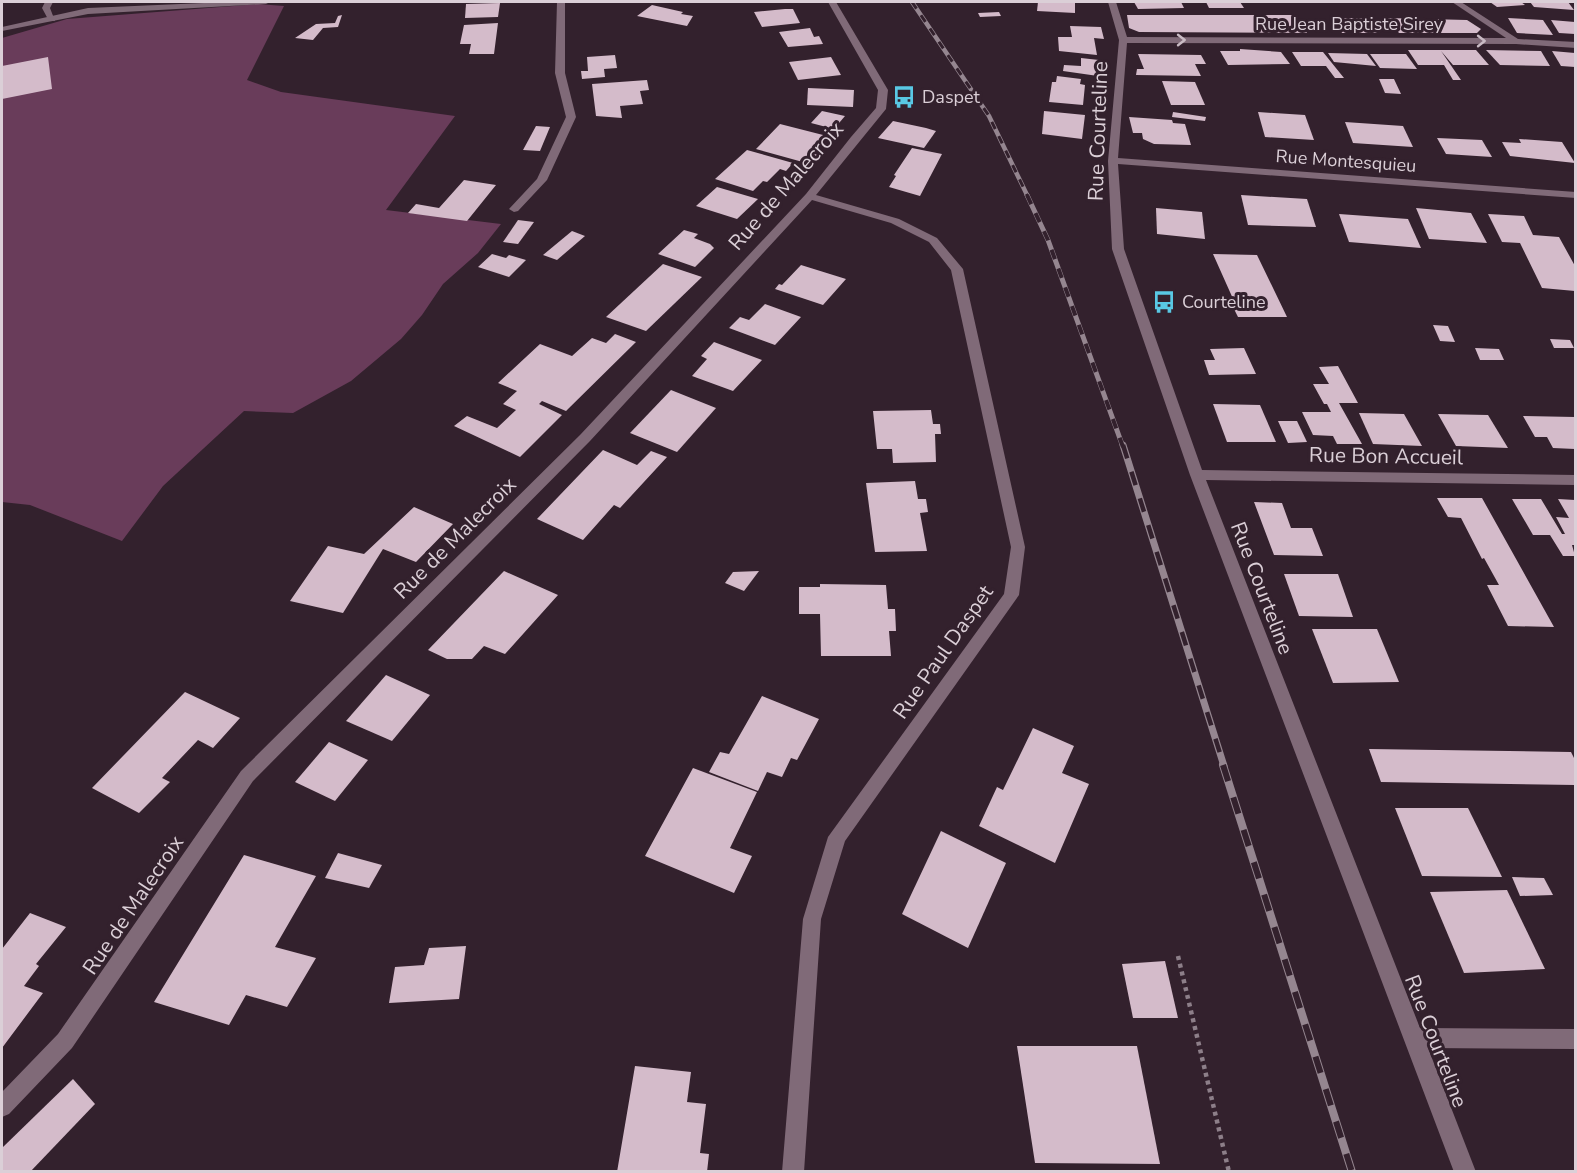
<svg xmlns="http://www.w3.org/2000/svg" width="1577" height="1173" font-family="'Nunito Sans',sans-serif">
	<rect width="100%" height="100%" fill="#33212d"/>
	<path fill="#693c5a" d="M258,4L284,6L247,80L281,92L455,116L386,210L501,224L478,253L443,284L422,315L401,339L351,381L293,413L244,411L163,486L122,541L30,505L2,502V38L67,19Z"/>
	<g fill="#d4bbca">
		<path d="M1038,2H1075V13L1037,11Z"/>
		<path d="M1134,2H1181L1184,8L1138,9Z"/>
		<path d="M1206,2H1240L1244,8H1209Z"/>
		<path d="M1490,2H1521L1525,5L1497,7Z"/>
		<path d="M1530,2H1568L1574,10L1534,7Z"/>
		<path d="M500,3L498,17L465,18L466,4Z"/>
		<path d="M652,5L683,12L681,14L693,16L687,26L637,16Z"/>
		<path d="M785,9H793L800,23L762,27L754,12Z"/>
		<path d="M999,12L1001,16L980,17L978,13Z"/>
		<path d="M342,15L338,27L323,28L313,40L295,38L316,24L335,23L338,16Z"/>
		<path d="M1127,15H1295L1307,33L1139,32L1129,28Z"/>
		<path d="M1332,18H1368L1380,33H1342Z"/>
		<path d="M1387,18L1467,20L1481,29L1477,33H1399Z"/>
		<path d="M1508,18L1543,20L1553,35L1517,33Z"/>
		<path d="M1551,20L1575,22V34L1559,33Z"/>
		<path d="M498,23L494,54H469L471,44H460L464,25Z"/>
		<path d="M1070,26L1101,27L1104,39L1094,38L1097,55L1059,51L1058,37H1072Z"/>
		<path d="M810,28L814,37L819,36L823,44L788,47L779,32Z"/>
		<path d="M1240,49L1281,52L1290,64L1228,65L1220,51H1240Z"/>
		<path d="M1408,50H1476L1489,65H1453L1441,51L1461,80H1453L1444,65H1418Z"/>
		<path d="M1486,50L1541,51L1550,66L1500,65Z"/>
		<path d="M1552,51L1575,53V67L1561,66Z"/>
		<path d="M1292,52H1323L1344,78H1335L1326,66H1301Z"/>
		<path d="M1328,53L1367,54L1376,66L1334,62Z"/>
		<path d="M1138,54L1201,55L1206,64H1195L1201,76L1136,75L1137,69H1144Z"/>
		<path d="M1370,54H1406L1417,69L1380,68Z"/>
		<path d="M615,55L617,68L604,69L605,77L582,79L581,71H588L587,57Z"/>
		<path d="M48,57L52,89L2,99V66Z"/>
		<path d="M831,57L841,75L798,80L789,62Z"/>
		<path d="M1081,58L1099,60L1098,76L1063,71L1064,65L1081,66Z"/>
		<path d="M1057,76L1081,79L1080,84L1085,85L1083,105L1049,102L1052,82H1056Z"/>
		<path d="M1379,79H1394L1401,94L1385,93Z"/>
		<path d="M647,80L649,90L640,91L643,104L620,106L622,118L596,116L592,84Z"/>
		<path d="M1162,81L1195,82L1205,105H1171Z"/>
		<path d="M808,88L854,90L853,107L807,105Z"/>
		<path d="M822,111L845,116L834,129L811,123Z"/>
		<path d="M1044,111L1085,115L1082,139L1042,134Z"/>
		<path d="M1173,112L1206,117L1205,121L1172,117Z"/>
		<path d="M1258,112L1305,115L1314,140L1265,137Z"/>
		<path d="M1129,117L1172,120L1173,123L1185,124L1191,145L1154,144L1143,139L1142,133H1133Z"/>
		<path d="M893,121L926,128L936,131L924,148L878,138Z"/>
		<path d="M1345,122L1403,126L1413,147L1353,143Z"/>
		<path d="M780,124L827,136L812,152L820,154L810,164L756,149Z"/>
		<path d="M536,126L550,127L540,151L523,150Z"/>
		<path d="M1437,138L1482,140L1492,157L1446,154Z"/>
		<path d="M1519,139L1562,142L1575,163L1510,156L1502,142L1521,143Z"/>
		<path d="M912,148L942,154L920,196L889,187L896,176L894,175Z"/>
		<path d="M747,150L793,163L786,171L780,169L767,182L763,181L753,191L715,179Z"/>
		<path d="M464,180L496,185L467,221L408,213L416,204L439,208Z"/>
		<path d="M717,187L758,199L737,219L696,206Z"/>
		<path d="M1241,195L1307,199L1316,227L1248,225Z"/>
		<path d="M1156,208L1202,212L1205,239L1157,234Z"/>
		<path d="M1416,208L1471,213L1487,243L1429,239Z"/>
		<path d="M1339,214L1408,219L1421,248L1349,242Z"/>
		<path d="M1488,214L1524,216L1533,235L1559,237L1575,266V291L1542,288L1520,243L1502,242Z"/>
		<path d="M518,220L534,222L518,244L503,242Z"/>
		<path d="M684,230L698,234L694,238L710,244L714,248L695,267L658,254Z"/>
		<path d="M572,231L585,236L557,260L543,255Z"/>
		<path d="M492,254L506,258L509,255L526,260L509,277L478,267Z"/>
		<path d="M1213,254L1257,255L1287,317H1238L1230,301H1234Z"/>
		<path d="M663,264L702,277L646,331L606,317Z"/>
		<path d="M801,265L846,279L823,305L775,289L779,284L782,285Z"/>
		<path d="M765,304L801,317L775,345L729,328L740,317L749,320Z"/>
		<path d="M1433,325L1448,326L1455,342L1440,341Z"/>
		<path d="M615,334L636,342L566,411L542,401L539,404L562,415L520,457L454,426L467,416L497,428L516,410L503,404L517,391L498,383L540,344L572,356L592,338L606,343Z"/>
		<path d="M1550,339L1570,340L1574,348H1554Z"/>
		<path d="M714,342L762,360L733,391L692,376L707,359L701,356Z"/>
		<path d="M1244,348L1256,374L1209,375L1204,360H1215L1210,349Z"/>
		<path d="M1475,348L1499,349L1504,360H1480Z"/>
		<path d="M1338,366L1358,403H1339L1362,444H1337L1333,436L1313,435L1302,412H1331L1327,404H1324L1313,384H1329L1319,367Z"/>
		<path d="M671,390L716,408L677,452L630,433Z"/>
		<path d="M1213,404L1260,405L1276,442H1227Z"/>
		<path d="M931,410L933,424H940L941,434H935L936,462L893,463L892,449H877L873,411Z"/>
		<path d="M1359,413L1404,414L1422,446L1373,444Z"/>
		<path d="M1438,414L1488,415L1508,448L1456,446Z"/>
		<path d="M1523,416L1575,417V449L1553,448L1547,437H1535Z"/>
		<path d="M1278,421H1297L1307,442L1288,443Z"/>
		<path d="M603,450L637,465L651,451L667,457L620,508L614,505L583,540L537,519Z"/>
		<path d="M915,481L918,499H926L928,512L920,513L927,551L875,552L866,483Z"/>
		<path d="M1437,498H1482L1554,627L1508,626L1487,585H1499L1484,558L1482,559L1461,518L1448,517Z"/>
		<path d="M1512,499H1541L1562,534H1565L1556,517L1569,518L1558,499L1575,500V545H1572L1575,556H1563L1550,535H1533Z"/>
		<path d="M1254,502L1282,503L1291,528H1312L1323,556L1274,555Z"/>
		<path d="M414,507L453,524L416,562L383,549L343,613L290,601L328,546L364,554Z"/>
		<path d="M504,571L558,595L505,654L484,646L472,659H447L428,650Z"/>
		<path d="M759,571L744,591L725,583L733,572Z"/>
		<path d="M1284,574H1338L1353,617L1299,616Z"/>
		<path d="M820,584L886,585L888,609H895L896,631H889L891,656H821L820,614H799V587H820Z"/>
		<path d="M1312,629H1377L1399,682L1333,683Z"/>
		<path d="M386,675L430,695L392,741L346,721Z"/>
		<path d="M185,692L240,718L213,748L198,740L162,778L170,782L139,813L92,788Z"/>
		<path d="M762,696L819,719L797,760L791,758L782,777L767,772L758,791L709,772L720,752L729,754Z"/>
		<path d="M1033,728L1074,746L1062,773L1089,784L1055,863L979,826L997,787L1003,790Z"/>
		<path d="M329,742L368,760L335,801L295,782Z"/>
		<path d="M1369,749L1571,752L1575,760V785L1381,782Z"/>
		<path d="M693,768L757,792L730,848L752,856L734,893L645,856Z"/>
		<path d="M1395,808H1468L1502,877L1422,876Z"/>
		<path d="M941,831L1006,863L968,948L902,914Z"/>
		<path d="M338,853L382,865L369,888L325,878Z"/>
		<path d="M244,855L316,876L275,947L316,958L287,1007L246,995L229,1025L154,1002Z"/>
		<path d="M1512,877L1544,878L1553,895L1520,896Z"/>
		<path d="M1507,890L1545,969L1464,973L1430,892Z"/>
		<path d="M30,913L66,927L36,964L39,966L24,986L43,993L2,1048V949Z"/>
		<path d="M466,946L459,999L389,1003L395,967L424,965L429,948Z"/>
		<path d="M1165,961L1178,1018H1133L1122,964Z"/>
		<path d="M1017,1046H1137L1160,1164L1035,1163Z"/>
		<path d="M635,1066L691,1072L687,1102L706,1104L700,1153L709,1154L707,1172H617Z"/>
		<path d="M73,1079L95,1104L30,1172H2V1148Z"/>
	</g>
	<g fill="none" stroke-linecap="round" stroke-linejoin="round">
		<path stroke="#8d7f89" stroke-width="4.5" stroke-dasharray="4 4" stroke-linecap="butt" d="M1178,956L1229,1172"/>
		<path fill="#806a78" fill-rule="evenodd" d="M45,2H53L50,8L55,21H49L42,8Z"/>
		<g fill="#806a78" fill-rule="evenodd">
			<path d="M227,2H270L266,4L88,14L2,31V27L88,8Z"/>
			<path d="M557,2H565V73L576,117L547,180L518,211L514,212L509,209L537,179L566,117L555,73Z"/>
			<path d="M828,2H836L888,90L886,109L816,195L899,219L937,238L963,269L1025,547L1019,595L845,841L821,919L804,1172H782L803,919L828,837L1004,594L1011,547L951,270L929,242L891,223L812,200L590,441L253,781L72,1048L9,1114L2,1117V1092L58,1034L241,771L580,435L806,194L851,137L876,108L878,90Z"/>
			<path d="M1108,2H1116L1127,37L1506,38L1452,2H1461L1518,39L1576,42V48L1516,44L1127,43L1118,158L1576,192V198L1118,164L1124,249L1202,470L1576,475V485L1206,480L1420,1028L1576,1029V1049L1428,1048L1476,1172H1454L1190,475L1112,249L1108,161L1119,40Z"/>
		</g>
		<g stroke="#958690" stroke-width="4.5">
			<path id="rail-far3" d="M912,2L989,116L1028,197"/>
		</g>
		<g stroke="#958690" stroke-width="5">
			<path id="rail-far2" d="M1027,195L1048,240L1123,447"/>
		</g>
		<g stroke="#958690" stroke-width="7">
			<path id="rail-far1" d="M1123,445L1224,766"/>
		</g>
		<g stroke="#958690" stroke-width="8">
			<path id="rail" d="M1223,765L1352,1172"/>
		</g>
		<use href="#rail-far3" stroke="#33212d" stroke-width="3" stroke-dasharray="8" stroke-linecap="butt"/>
		<use href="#rail-far2" stroke="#33212d" stroke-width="4" stroke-dasharray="10" stroke-linecap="butt"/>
		<use href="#rail-far1" stroke="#33212d" stroke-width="4.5" stroke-dasharray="14" stroke-linecap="butt"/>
		<use href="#rail" stroke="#33212d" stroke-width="6" stroke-dasharray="17" stroke-linecap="butt"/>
	</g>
	<defs><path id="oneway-chevron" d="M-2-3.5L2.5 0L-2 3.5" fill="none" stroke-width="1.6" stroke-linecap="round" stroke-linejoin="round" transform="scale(1.5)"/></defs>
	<g stroke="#c9bbc4">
		<use href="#oneway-chevron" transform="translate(1181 40)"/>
		<use href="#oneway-chevron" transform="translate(1481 41)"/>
	</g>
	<defs>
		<g id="bus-bare" transform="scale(1.8)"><path d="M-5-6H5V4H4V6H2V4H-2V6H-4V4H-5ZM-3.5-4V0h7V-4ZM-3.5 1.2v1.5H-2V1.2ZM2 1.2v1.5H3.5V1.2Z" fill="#59c8e4" stroke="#33212d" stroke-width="2.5" paint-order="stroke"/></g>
	</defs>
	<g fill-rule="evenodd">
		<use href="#bus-bare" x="904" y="97"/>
		<use href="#bus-bare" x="1164" y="302"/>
	</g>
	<g text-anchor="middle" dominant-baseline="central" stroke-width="6" stroke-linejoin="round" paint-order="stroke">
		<g font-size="18" fill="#dbcfd7" stroke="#33212d">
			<text x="1349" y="24">Rue Jean Baptiste Sirey</text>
			<text transform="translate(1346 161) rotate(4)">Rue Montesquieu</text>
		</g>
		<g font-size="18" fill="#dbcfd7" stroke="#33212d" text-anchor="start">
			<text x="922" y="97">Daspet</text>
			<text x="1182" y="302">Courteline</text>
		</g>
		<g font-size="21" fill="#dbcfd7" stroke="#33212d">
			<text transform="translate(1098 131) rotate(-88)">Rue Courteline</text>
			<text transform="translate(786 186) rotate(-49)">Rue de Malecroix</text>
			<text transform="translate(1386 456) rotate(1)">Rue Bon Accueil</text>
			<text transform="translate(455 538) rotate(-45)">Rue de Malecroix</text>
			<text transform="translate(1262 588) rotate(69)">Rue Courteline</text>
			<text transform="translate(943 652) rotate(-55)">Rue Paul Daspet</text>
			<text transform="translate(133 905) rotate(-56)">Rue de Malecroix</text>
			<text transform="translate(1436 1041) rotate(69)">Rue Courteline</text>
		</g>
	</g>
	<rect width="1577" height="1173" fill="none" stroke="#dbcfd7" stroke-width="6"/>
</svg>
